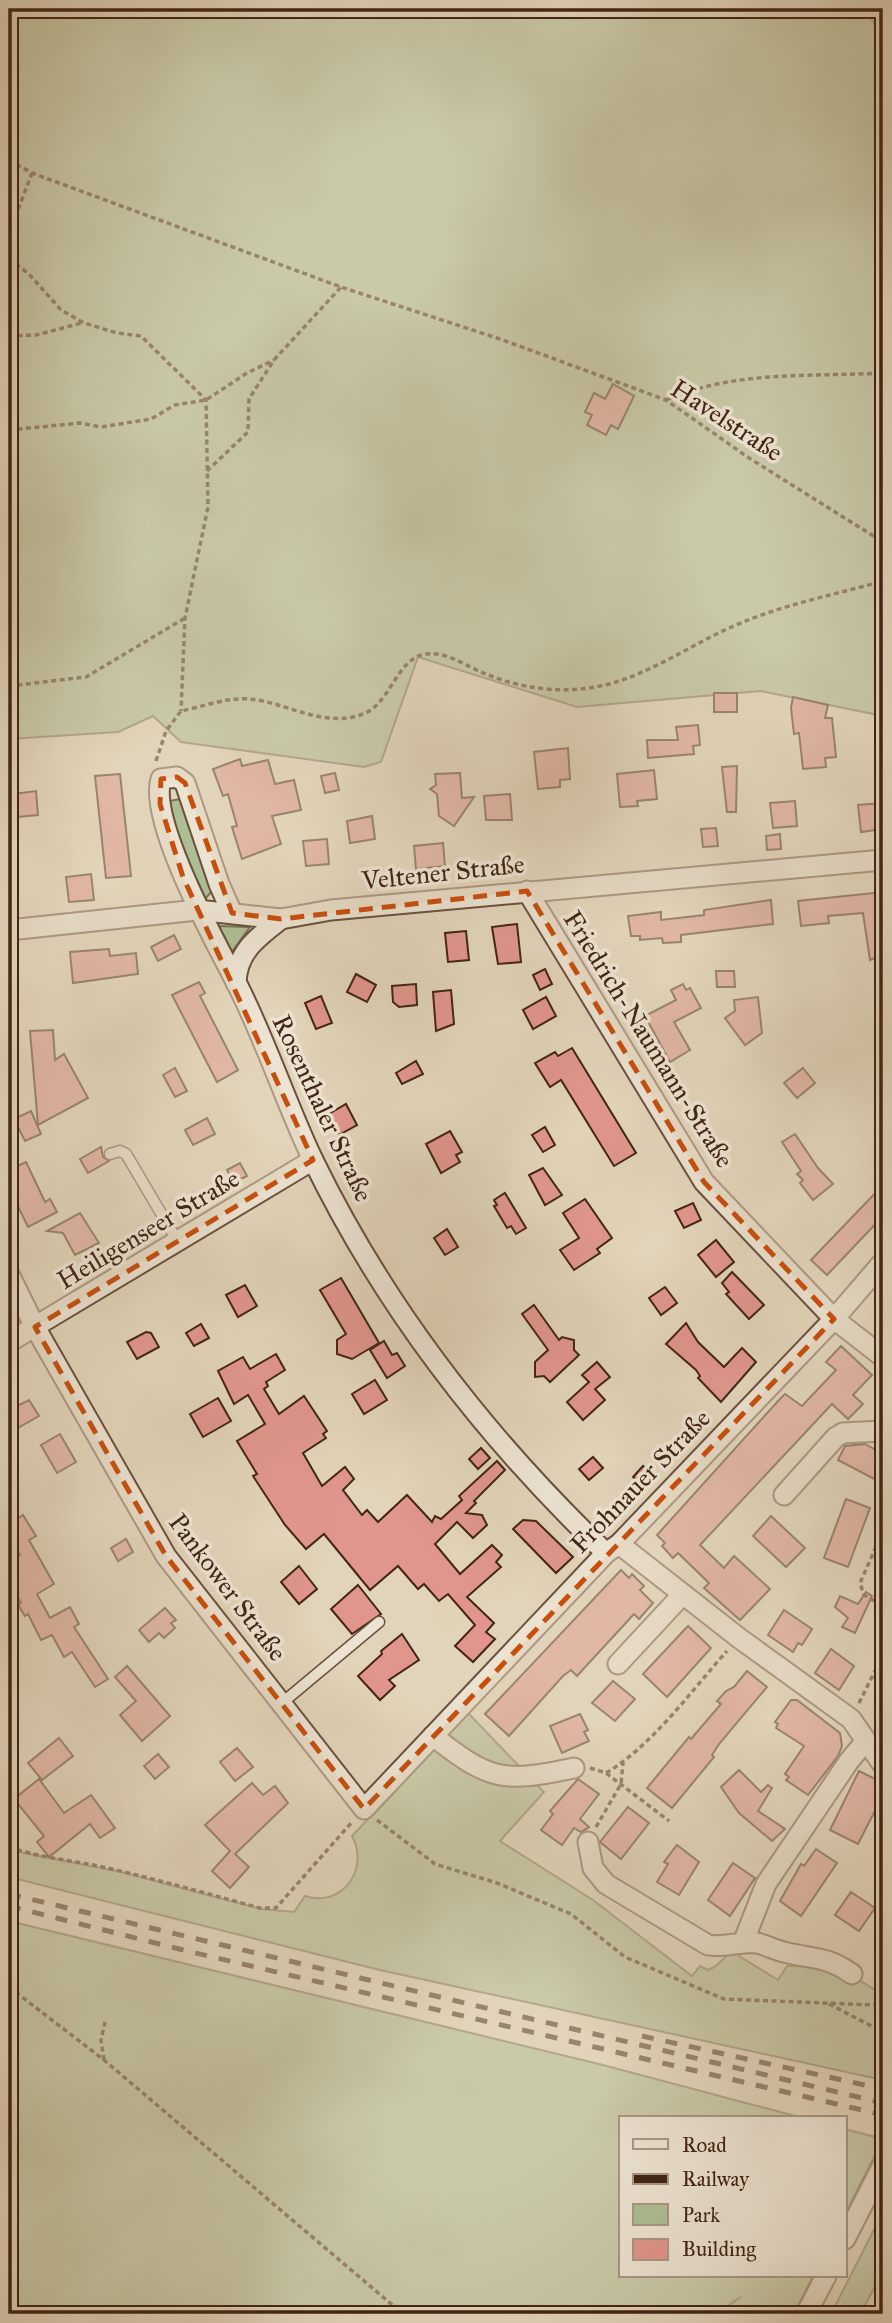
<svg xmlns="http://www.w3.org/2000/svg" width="892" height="2323" font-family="'IM FELL Great Primer',serif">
	<rect width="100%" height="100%" fill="#e2d4ba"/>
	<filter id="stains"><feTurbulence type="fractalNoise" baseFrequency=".00286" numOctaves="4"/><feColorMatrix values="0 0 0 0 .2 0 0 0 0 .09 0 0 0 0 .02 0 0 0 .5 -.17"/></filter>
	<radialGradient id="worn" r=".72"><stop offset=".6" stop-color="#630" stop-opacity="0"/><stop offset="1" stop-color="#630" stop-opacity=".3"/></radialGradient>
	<g fill="#aebe94" stroke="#787254" stroke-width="2">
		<path d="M9,9H866L883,39V716L761,691L577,707L418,657L381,762L364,767L181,742L153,716L118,732L9,739Z"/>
		<path d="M180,799L188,810L212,891L206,898L198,896L178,848L169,801Z"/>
		<path d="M218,926L250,927L231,953Z"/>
		<path d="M468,1713L544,1792L500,1841L593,1900L692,1976L700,1966L708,1970C725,1964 725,1949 746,1944L739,1956L778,1980L787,1966H799L813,1951L883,1995V2080L380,1970L9,1877V1850L121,1872L261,1909L294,1912L305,1896C342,1908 370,1869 352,1836Z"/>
		<path d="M9,1921L603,2065L803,2118H621V2276H813L794,2314H717L741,2297L715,2314H9Z"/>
		<path d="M845,2129L883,2139L845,2214Z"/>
		<path d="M883,2212V2272L860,2314H831Z"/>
	</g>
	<g fill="#e1968d" stroke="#422515" stroke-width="2">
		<path d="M613,384L634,396L618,429L611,425L606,435L587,425L592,415L585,412L594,393L605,399Z"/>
		<rect x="714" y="693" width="23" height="19"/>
		<path d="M793,697L828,705L825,718H832L836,757L825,758L826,767L803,769L799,733L794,734L791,708Z"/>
		<path d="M698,725L700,745L693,746L694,754L648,758L647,740H678L676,727Z"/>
		<path d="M568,748L570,779L560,780V787L538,789L534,752Z"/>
		<path d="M240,759L242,766L268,760L275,784L294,780L301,810L272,816L281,844L242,859L232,827L237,826L228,794L223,796L213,769Z"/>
		<path d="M737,766L736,812H727L722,767Z"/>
		<path d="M654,770L657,799L637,801L638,806L620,807L617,774Z"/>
		<path d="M335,773L339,790L325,793L321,776Z"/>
		<path d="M460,773L462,798L474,797L454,826L439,816L437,794L430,789L436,785L435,774Z"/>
		<path d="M120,774L131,876L106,878L95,776Z"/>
		<path d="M36,791L38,815L17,817L12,794Z"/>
		<path d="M510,794L512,820H486L484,796Z"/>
		<path d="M795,801L797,826L773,828L770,803Z"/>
		<path d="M882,803L883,829L861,832L858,805Z"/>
		<path d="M372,816L375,839L350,843L347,821Z"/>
		<path d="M716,828L718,846L703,847L701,829Z"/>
		<path d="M780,834L781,849L767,850L766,836Z"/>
		<path d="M327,839L329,864L306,866L303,841Z"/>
		<path d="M443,843L445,866L416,869L414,846Z"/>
		<path d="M91,874L94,900L69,902L66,877Z"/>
		<path d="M883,892V955L870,960L863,913L828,916L829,923L801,926L798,901Z"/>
		<path d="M771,900L773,924L681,935V942L663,943L662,938L640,940V936H631L628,916L661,912V920L704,915V910Z"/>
		<path d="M517,924L521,962L498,964L492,927Z"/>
		<path d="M466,931L469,960L448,962L445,933Z"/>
		<path d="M174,935L181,949L158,961L151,947Z"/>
		<path d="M109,949L110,956L136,953L138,974L73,983L70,952Z"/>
		<path d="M545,969L552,984L540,990L533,975Z"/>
		<path d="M716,971H734L735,987H717Z"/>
		<path d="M356,974L376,985L367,1002L347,992Z"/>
		<path d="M199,982L205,993L200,996L238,1070L217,1082L172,995Z"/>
		<path d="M416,984L417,1005L399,1007L393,1002L392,986Z"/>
		<path d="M683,984L686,990L690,988L701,1008L674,1022L690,1050L670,1062L645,1016L676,1000L671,990Z"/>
		<path d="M451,990L454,1024L436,1031L433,992Z"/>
		<path d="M321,996L332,1023L316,1029L305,1003Z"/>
		<path d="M546,997L556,1016L533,1029L523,1010Z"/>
		<path d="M758,997L762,1033L745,1045L725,1018L735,1011L734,1000Z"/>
		<path d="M53,1030L55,1060L64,1054L88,1098L38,1125L30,1031Z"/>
		<path d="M572,1048L636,1153L614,1166L561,1080L550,1087L535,1063L555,1052L558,1056Z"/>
		<path d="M416,1061L423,1074L402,1084L396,1073Z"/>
		<path d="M175,1068L187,1091L175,1097L163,1075Z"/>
		<path d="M803,1068L815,1083L797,1098L784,1083Z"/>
		<path d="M346,1104L357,1125L339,1135L327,1115Z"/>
		<path d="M31,1111L41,1134L25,1141L14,1119Z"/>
		<path d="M207,1118L215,1134L193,1145L185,1130Z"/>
		<path d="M545,1127L555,1145L543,1152L532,1135Z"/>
		<path d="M450,1131L462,1152L456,1155L460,1162L441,1173L426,1144Z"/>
		<path d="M795,1134L818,1168L833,1184L813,1200L800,1183L803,1180L797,1174L801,1171L782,1142Z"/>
		<path d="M101,1147L103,1157L109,1161L88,1173L80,1159Z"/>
		<path d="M26,1162L45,1202L50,1199L57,1212L28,1227L9,1188V1170Z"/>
		<path d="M240,1163L247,1176L234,1182L227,1170Z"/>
		<path d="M543,1168L562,1195L545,1205L529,1175Z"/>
		<path d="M883,1185V1216L827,1275L811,1260Z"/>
		<path d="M505,1193L526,1228L516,1234L511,1226L507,1228L494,1206L497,1205L494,1200Z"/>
		<path d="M585,1199L612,1238L597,1249L600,1253L574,1270L560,1250L579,1238L563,1213Z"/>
		<path d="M693,1203L701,1220L684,1228L675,1211Z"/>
		<path d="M80,1213L99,1243L75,1255L63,1233L47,1231Z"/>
		<path d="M447,1229L458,1247L445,1255L434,1238Z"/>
		<path d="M716,1240L734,1262L716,1277L698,1255Z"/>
		<path d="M732,1272L764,1305L749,1319L726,1294L729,1292L722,1283Z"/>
		<path d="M341,1278L379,1343L352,1359L337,1354V1340L346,1334L320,1290Z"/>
		<path d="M245,1285L257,1306L238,1317L226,1295Z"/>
		<path d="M665,1287L677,1303L661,1315L649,1298Z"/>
		<path d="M534,1305L559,1340L562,1337L574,1340V1350L579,1355L550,1382L544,1376L535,1377V1362L548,1350L522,1314Z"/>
		<path d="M686,1323L698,1342L724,1367L742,1348L756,1362L721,1402L698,1378L700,1376L696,1370L666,1344Z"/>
		<path d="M201,1324L209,1338L194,1346L186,1333Z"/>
		<path d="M146,1332L151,1333L159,1347L137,1359L127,1342Z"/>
		<path d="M384,1341L392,1355L397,1353L405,1366L387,1378L370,1350Z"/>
		<path d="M841,1346L872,1375L853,1395L863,1404L848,1419L832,1404L700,1545L724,1568L734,1556L770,1589L740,1620L704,1588L709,1583L678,1553L673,1558L662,1546L665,1543L657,1535L779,1400L785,1394L802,1406L836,1370L826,1362Z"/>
		<path d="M276,1354L285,1370L266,1382L268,1386L264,1389L279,1414L304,1396L327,1431L323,1434L326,1438L303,1453L322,1486L345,1467L354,1479L343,1490L362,1515L367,1510L378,1522L407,1495L432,1522L435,1516L441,1519L462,1500L459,1496L497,1461L505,1470L474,1501L476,1503L466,1513L482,1515L487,1525L473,1538L457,1522L435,1544L460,1574L492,1545L502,1555L496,1562L501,1567L467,1597L494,1623L486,1632L495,1639L473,1662L455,1646L475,1625L448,1594L439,1601L424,1584L418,1589L398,1566L370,1590L324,1534L306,1549L285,1525L253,1476L257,1474L237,1441L265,1424L248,1395L234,1404L218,1371L243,1357L250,1369Z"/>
		<path d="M597,1362L610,1377L595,1389L605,1400L583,1420L567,1402L589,1382L582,1375Z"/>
		<path d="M375,1380L387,1400L364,1414L352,1394Z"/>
		<path d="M218,1398L231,1421L203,1437L190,1414Z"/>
		<path d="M29,1400L39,1416L9,1433V1410Z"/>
		<path d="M60,1434L76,1462L57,1473L41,1445Z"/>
		<path d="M865,1444L883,1454V1471L878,1481L838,1460L845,1446Z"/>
		<path d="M481,1448L490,1458L478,1469L469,1459Z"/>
		<path d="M593,1457L603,1468L589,1480L579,1469Z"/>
		<path d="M643,1466L655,1477L645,1488L633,1477Z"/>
		<path d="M846,1499L870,1508L848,1567L824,1558Z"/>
		<path d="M23,1515L36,1536L29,1540L54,1584L37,1594L50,1618L70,1607L79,1624L74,1627L108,1679L95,1687L72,1652L64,1657L52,1635L41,1640L28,1614L25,1616L18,1605L21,1603L9,1581V1561L20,1555L9,1536V1524Z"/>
		<path d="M771,1516L805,1548L786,1567L753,1536Z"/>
		<path d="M523,1520L536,1521L573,1557L556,1573L513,1529Z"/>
		<path d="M126,1539L133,1552L118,1561L111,1548Z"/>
		<path d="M299,1566L317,1589L299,1604L281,1582Z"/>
		<path d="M621,1570L629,1578L632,1574L644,1586L640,1590L653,1603L639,1619L634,1614L577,1676L571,1670L563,1676L509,1736L485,1714Z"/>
		<path d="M358,1585L381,1614L352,1634L331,1609Z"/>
		<path d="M866,1592L872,1596L855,1633L842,1627L848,1618L835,1607L840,1596L858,1604Z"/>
		<path d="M165,1608L176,1620L171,1623L175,1628L164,1638L159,1633L149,1642L139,1630Z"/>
		<path d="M784,1610L812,1629L802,1645L798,1643L793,1652L768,1635Z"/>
		<path d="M688,1626L711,1648L667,1697L643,1674Z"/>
		<path d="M402,1634L419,1660L389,1680L395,1686L380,1700L358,1676L382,1654L381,1651Z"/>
		<path d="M831,1649L854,1666L839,1690L815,1673Z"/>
		<path d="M127,1666L170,1716L142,1741L120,1715L136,1701L115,1677Z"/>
		<path d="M747,1671L767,1687L719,1744L712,1755L714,1757L672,1808L647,1788L689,1737L691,1739L721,1704L717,1701L726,1691L734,1687Z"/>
		<path d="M613,1681L635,1699L615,1721L592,1703Z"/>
		<path d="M791,1700H797L840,1733L842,1746L838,1756L808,1795L786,1780L789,1777L785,1774L804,1746L776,1728L778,1724L775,1722Z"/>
		<path d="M580,1714L588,1730L584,1732L589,1741L562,1753L550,1726Z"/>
		<path d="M59,1738L73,1756L42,1780L28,1763Z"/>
		<path d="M237,1748L253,1767L235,1781L220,1762Z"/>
		<path d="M158,1754L169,1767L155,1779L144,1766Z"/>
		<path d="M739,1770L761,1792L768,1785L772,1788L758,1811L785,1829L772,1841L739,1813L721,1787Z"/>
		<path d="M859,1771L883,1783V1795L858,1844L830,1830Z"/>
		<path d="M39,1779L64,1813L91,1795L115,1828L100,1838L90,1824L49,1857L37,1842L44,1836L14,1799Z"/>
		<path d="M578,1779L599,1794L580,1819L589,1827L581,1832L574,1828L562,1845L541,1830L553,1814L550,1811Z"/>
		<path d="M252,1783L263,1795L275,1786L288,1803L235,1854L249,1867L230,1888L212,1871L230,1851L205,1825Z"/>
		<path d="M628,1807L649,1823L621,1859L600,1842Z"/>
		<path d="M677,1845L699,1862L679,1895L657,1882L668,1864L664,1862Z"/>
		<path d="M816,1849L837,1863L801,1916L780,1901L801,1864L804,1866Z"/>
		<path d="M733,1863L755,1878L730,1916L708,1900Z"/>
		<path d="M851,1892L875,1908L859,1931L835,1915Z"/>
	</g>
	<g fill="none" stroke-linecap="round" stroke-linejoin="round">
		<g stroke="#6a513e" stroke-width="13">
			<g id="lane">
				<path d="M110,1154L120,1151L126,1154L178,1242"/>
				<path d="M282,1703L379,1622"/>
			</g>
		</g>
		<g stroke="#6a513e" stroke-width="23">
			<g id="street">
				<path d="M527,891L704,1182L834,1319L883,1357"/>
				<path d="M232,913L219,884L185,783L177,777L161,779C148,820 215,941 235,980C265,1038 285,1101 313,1160C385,1308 487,1439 606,1553"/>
				<path d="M9,930L197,910L281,919L331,910L883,860"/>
				<path d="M236,983C237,951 258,937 281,919"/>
				<path d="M9,1274L35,1327L166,1556L364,1809L606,1553L619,1544L834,1319L883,1262"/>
				<path d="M9,1342L313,1160"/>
				<path d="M784,1495L836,1437L843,1433L883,1431"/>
				<path d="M619,1544L739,1638L851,1719L883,1765"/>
				<path d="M618,1664L683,1594"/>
				<path d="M433,1736C490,1781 503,1783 574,1768"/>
				<path d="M588,1842L593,1868L606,1884L708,1945C726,1948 740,1941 757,1943C766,1945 775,1950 784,1952C814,1960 825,1955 852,1974"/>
				<path d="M743,1943L766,1884L849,1761L865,1742"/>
				<path d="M845,2239L883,2165"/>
				<path d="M806,2314L826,2276"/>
			</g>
		</g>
		<g stroke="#422515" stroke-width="3.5" stroke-dasharray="5 3.5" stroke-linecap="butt">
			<path d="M9,160L32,173L341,287L500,339L666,400L749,458L883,542"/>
			<path d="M9,233L32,173"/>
			<path d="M9,259L29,274L61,310L84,323L117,333L141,336L206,400L208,507L185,618L181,711"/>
			<path d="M9,336L36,335L82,323"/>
			<path d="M666,400C735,370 810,377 883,373"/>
			<path d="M9,430L80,423L101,427L151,419L175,405L206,400L247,373L274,360"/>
			<path d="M207,471L248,432L249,399L274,360L341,287"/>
			<path d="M9,686L86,677L185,618"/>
			<path d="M156,761L166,731L181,711C201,707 228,697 249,699C286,702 324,729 363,714C391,704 396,658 426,654C447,651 467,667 486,674C515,686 548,692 579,689C639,685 688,644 741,623C786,604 837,594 883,581"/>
			<path d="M883,1531L860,1583L864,1595L883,1606"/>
			<path d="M859,1703L883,1655"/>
			<path d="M590,1768L606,1773L669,1821"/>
			<path d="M606,1773C654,1744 690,1692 727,1651"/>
			<path d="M377,1820L435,1864L497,1883L571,1914L625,1957L724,1999L874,2005L883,2002"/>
			<path d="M596,1827L621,1784L623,1763"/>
			<path d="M877,1834L883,1823"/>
			<path d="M9,1847C40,1858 71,1860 103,1867C156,1879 208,1894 260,1908H276L352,1822"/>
			<path d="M9,1987L104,2060L403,2314"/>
			<path d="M829,2004L883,2032"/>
			<path d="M104,2060L101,2040L105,2022"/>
		</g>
		<use href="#lane" stroke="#ece3d2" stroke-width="10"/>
		<use href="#street" stroke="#ece3d2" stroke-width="19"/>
		<g stroke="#422515" stroke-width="5" stroke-dasharray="12 12" stroke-linecap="butt">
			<path d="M9,1894L883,2103"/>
			<path d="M9,1906L179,1949L883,2115"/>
			<path d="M642,2036L883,2089"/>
		</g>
	</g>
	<path d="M0 0H892V2323H0ZM177,777L185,783L232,913L281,919L527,891L704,1182L834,1319L364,1809L166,1556L35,1327L313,1160L183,877L160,804L161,779Z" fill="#e2d4ba" fill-opacity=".55" fill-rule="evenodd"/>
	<path fill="none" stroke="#c74f0e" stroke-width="5" stroke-dasharray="14 9" stroke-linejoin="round" d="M177,777L185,783L232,913L281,919L527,891L704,1182L834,1319L364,1809L166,1556L35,1327L313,1160L183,877L160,804L161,779Z"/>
	<g text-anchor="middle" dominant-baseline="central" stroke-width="7" stroke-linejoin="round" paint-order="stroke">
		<g font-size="26" fill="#422515" stroke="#ece3d2">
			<text transform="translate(727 420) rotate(33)">Havelstraße</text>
			<text transform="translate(443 872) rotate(-6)">Veltener Straße</text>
			<text transform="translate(649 1039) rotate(58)">Friedrich-Naumann-Straße</text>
			<text transform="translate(323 1108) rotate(65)">Rosenthaler Straße</text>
			<text transform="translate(148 1229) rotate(-31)">Heiligenseer Straße</text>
			<text transform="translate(640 1481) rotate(-46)">Frohnauer Straße</text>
			<text transform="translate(228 1587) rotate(53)">Pankower Straße</text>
		</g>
	</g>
	<rect width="892" height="2323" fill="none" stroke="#e2d4ba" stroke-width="35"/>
	<rect x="10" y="10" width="871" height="2302" fill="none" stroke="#422515" stroke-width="3.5"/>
	<rect x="18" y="18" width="857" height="2288" fill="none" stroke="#422515" stroke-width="2"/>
	<rect x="619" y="2116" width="228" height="161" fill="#ece3d2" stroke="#a89786" stroke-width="2"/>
	<rect x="633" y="2139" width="35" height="10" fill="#ece3d2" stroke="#a89786" stroke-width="2"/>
	<text x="682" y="2152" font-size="21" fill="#422515">Road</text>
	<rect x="633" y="2174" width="35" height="10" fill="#422515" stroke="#a89786" stroke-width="2"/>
	<text x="682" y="2186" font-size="21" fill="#422515">Railway</text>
	<rect x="633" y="2204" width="35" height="21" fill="#aebe94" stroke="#a89786" stroke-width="2"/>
	<text x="682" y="2222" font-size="21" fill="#422515">Park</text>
	<rect x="633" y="2239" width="35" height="21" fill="#e1968d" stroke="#a89786" stroke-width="2"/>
	<text x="682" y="2256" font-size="21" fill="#422515">Building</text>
	<rect width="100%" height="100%" filter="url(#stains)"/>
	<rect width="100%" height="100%" fill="url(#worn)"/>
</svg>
